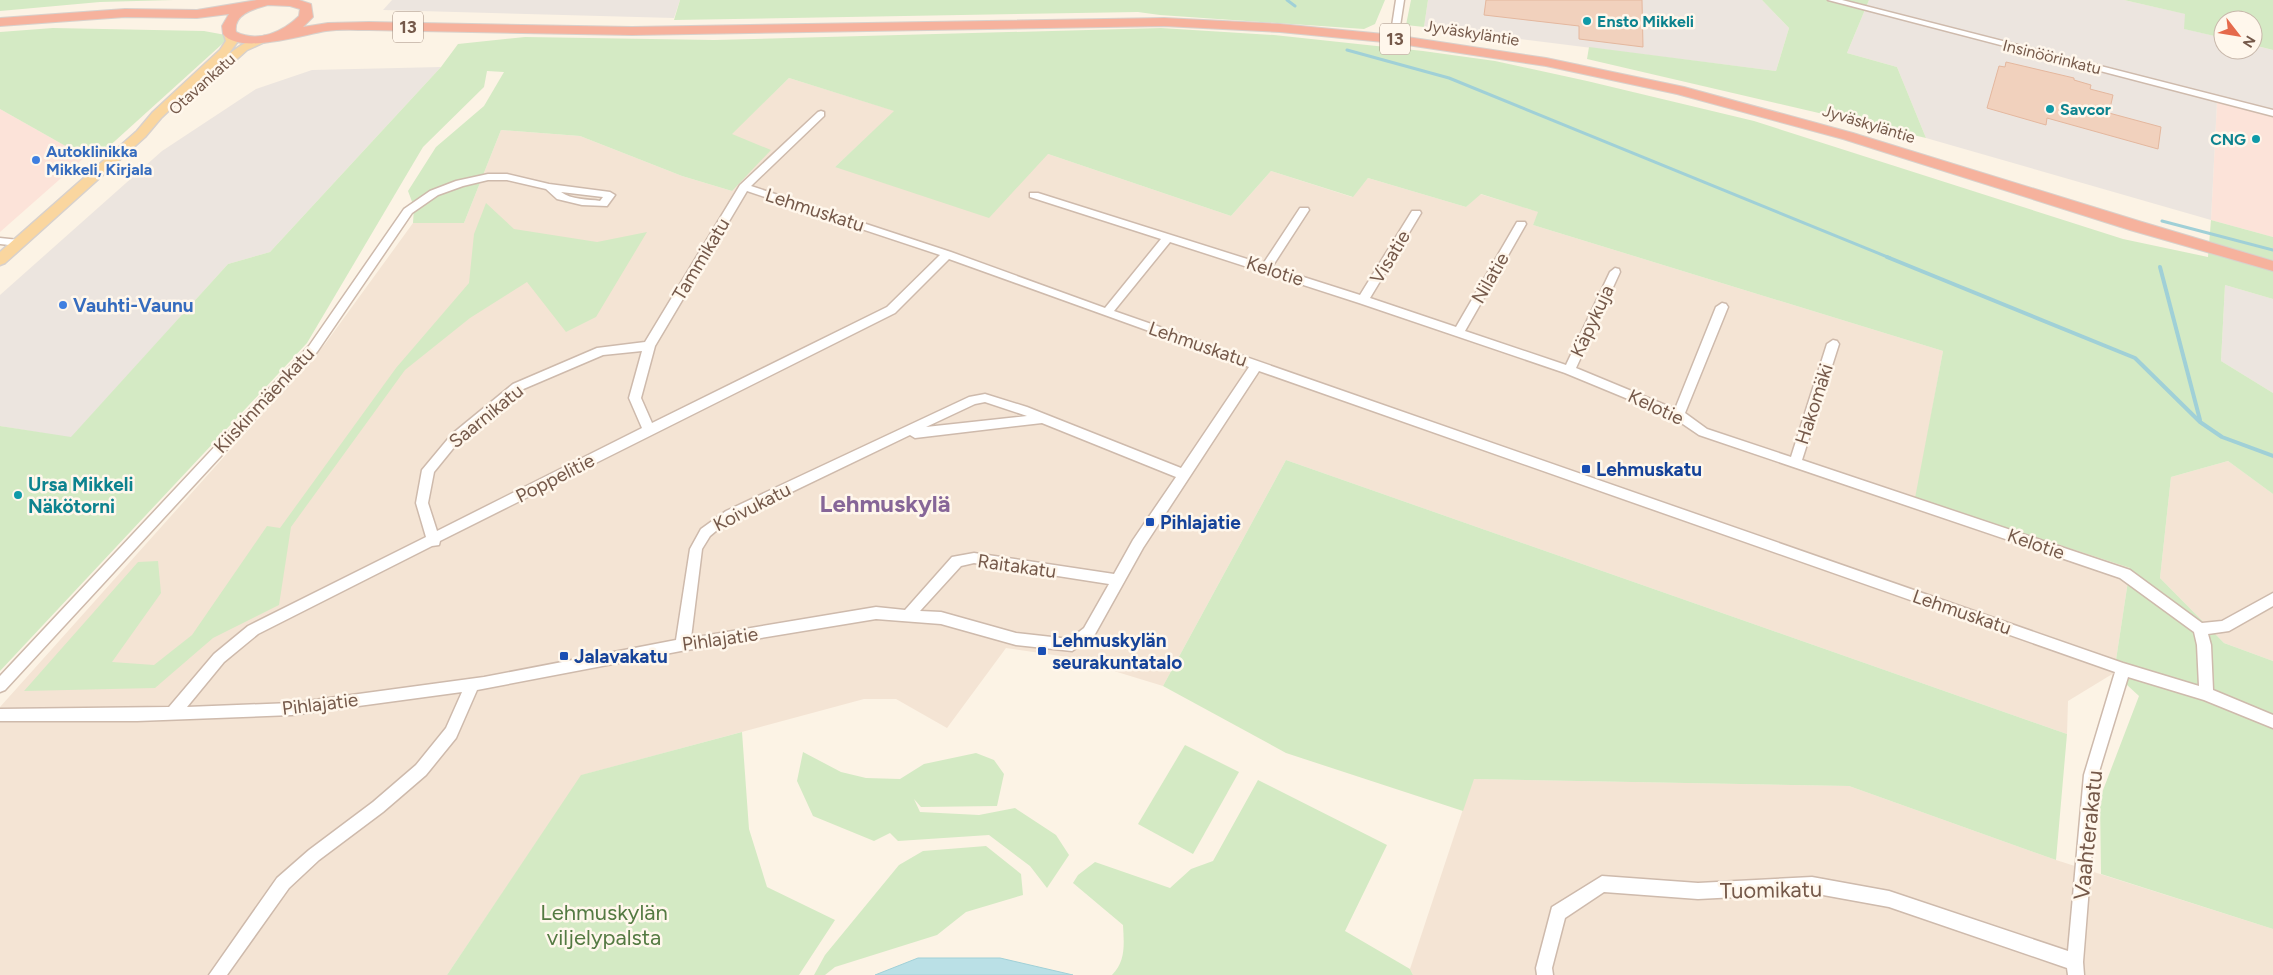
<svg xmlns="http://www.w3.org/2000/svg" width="2273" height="975" font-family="Figtree,sans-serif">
	<rect width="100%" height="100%" fill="#fcf3e5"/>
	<g fill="#f4e4d4">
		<path d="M789,78L895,111L835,167L1048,154L1231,216L1271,171L1352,197L1368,178L1466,207L1480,194L1539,212L1533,225L1943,351L1916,498L2130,568L2114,673L2068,701L2067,734L1286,460L1163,686L1068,657L1006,648L947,728L896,699H864L582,775L447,975H0V707L325,344L413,223H464L501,130L580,136L682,176L732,191L731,134Z"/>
		<path d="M2228,461L2273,494V661L2224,643L2160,578L2171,477Z"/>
		<path d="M1473,779L1849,786L2056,860L2273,929V975H1413L1410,969Z"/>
	</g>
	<g fill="#fce3d9">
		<path d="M2217,102L2273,116V237L2211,220Z"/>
		<path d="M0,109L85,157L0,232Z"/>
	</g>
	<g fill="#ece5df">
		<path d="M392,0H680L674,18L383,10Z"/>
		<path d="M1428,0H1762L1789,28L1776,71L1424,27Z"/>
		<path d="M1869,0H2124L2186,14L2185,29L2223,38V50H2253V45L2273,50V116L2217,102L2211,220L1926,138L1897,67L1847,53Z"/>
		<path d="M441,67L270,252L228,264L71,438L0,426V295L162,151L256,89L312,70Z"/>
		<path d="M2225,285L2273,299V393L2221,361Z"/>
	</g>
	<g fill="#d4eac4">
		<path d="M0,0H174L100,2L0,11Z"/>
		<path d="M680,0H1385L1375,24L1364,29L1160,15L1138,12L674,20Z"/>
		<path d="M1411,0H1428L1424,27L1406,25Z"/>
		<path d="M1762,0H1869L1847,53L1897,67L1926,138L1587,59L1589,47L1776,71L1789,28Z"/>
		<path d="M2124,0H2273V50L2253,45V20H2223V38L2184,29L2185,14Z"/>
		<path d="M53,28L204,31L231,36L105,150L85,157L0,109V32Z"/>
		<path d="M1161,28L1274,35L1423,51L1495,61L1587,81L1754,121L2123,239L2208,257L2211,220L2273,237V299L2225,285L2221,361L2273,393V494L2228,461L2171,477L2160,578L2224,643L2273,661V929L2101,874L2100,798L2139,696L2114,673L2130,568L1915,498L1943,351L1533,225L1538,212L1481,194L1466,207L1368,178L1353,197L1271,171L1231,216L1048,154L989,218L835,167L894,111L789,78L732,134L771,150L732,191L682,176L580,136L501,130L464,223H413L414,207L408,191L436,147L484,106L504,72L487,71L484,87L423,147L307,343L0,671V426L71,437L228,264L270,252L441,67L458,44L525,37L714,40Z"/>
		<path d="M486,203L514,229L597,242L647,232L596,317L566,332L527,282L470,318L405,370L291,527L279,605L213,638L155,688L24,691L138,562L158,561L161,593L112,662L154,665L192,635L267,526L280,528L396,368L469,283L474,234Z"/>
		<path d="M1286,460L2067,734L2056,860L1849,786L1474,779L1463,811L1286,753L1163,686Z"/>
		<path d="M742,732L749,829L767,887L835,920L799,975H447L581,775Z"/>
		<path d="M1185,745L1239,772L1193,854L1138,824Z"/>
		<path d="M803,752L841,772L866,778L900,779L924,764L976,753L994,760L1004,774L997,806L921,807L914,799L920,812L979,815L1015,808L1056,835L1069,855L1047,888L1030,866L989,835L898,841L890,833L874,841L813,816L797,781Z"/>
		<path d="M1258,780L1387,845L1345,931L1410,969L1413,975H1112C1126,961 1124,944 1123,925L1073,883L1078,875L1095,862L1170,888L1191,869L1213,861Z"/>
		<path d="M986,846L1021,874L1023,895L966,912L937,935L835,967L825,975H814L825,955L899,865L923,851Z"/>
	</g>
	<path fill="#bae0e6" stroke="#a0d0d7" d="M918,958H1000L1073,975H875Z"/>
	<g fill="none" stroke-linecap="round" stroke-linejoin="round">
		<g stroke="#a0d0d7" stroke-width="3">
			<path d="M1287,0L1295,6"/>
			<path d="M1347,50L1449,78L1890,258"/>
			<path d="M2162,221L2273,250"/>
		</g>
		<g stroke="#a0d0d7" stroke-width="4">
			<path d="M1887,257L2135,358L2200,422L2222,437L2273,456"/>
			<path d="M2160,267L2200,420"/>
		</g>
	</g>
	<g fill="#f1d1bd" stroke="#e4b79e">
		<path d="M1486,0H1642L1643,47L1579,39V26L1484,15Z"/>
		<path d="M2006,62L2074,78V80L2091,85L2090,89L2113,95L2109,113L2161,127L2158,149L2047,118L2046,125L1987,108L1999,66L2005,67Z"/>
	</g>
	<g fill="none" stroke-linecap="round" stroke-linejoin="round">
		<g stroke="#cebaac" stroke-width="3">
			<g id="minor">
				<path d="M1396,0H1404L1398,39L1394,42L1390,39Z"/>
				<path d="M1828,0H1842L2273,110V116Z"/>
				<path d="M821,111L824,112V116L751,186L951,252L1105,308L1161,239L1030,197V193H1038L1263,264L1300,208H1308L1309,210L1272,267L1360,295L1412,211H1420L1421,213L1370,298L1456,327L1517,222H1525L1526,224L1465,331L1566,365L1610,272L1615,268L1619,269L1620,272L1576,368L1675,409L1716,307L1722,303L1726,304L1728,307L1685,413L1707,429L1791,457L1827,344L1833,340L1837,341L1839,344L1802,460L2130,570L2202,623L2222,621L2273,593V606L2229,631L2208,634L2211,645L2213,690L2273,715V728L2204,700L2128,677L2098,775L2083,962L2084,975H2068L2067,968L1889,907L1812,893L1698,899L1604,892L1565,918L1552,968L1553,975H1537L1536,968L1552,907L1602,876L1698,883L1812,877L1889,891L2068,951L2084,775L2115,672L1259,371L1143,548L1094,636L1072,651L1016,645L941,624L876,619L681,651L477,690L456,738L426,775L383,812L319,860L289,888L227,975H209L277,878L309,850L373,802L416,765L446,728L462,692L292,715L137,721H0V709L169,707L214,654L248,626L426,537L416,503L422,470L452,434L513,384L597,348L645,342L740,185L818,112ZM747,191L940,255L887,307L652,423L641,398L655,346ZM1170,242L1359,303L1565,373L1674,418L1699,435L2120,578L2194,632L2197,645L2199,686L2123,663L1114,311ZM949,259L1249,367L1181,468L1027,407L985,394L969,397L726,511L701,529L690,549L676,640L484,677L292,703L187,707L224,662L258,634L432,546L439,545L440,541L895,313ZM642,351L629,398L642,428L437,531L428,503L434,472L460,440L521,390L603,355ZM985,402L1027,416L926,427L975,404ZM1042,423L1176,477L1133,540L1114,574L974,553L952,557L905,610L876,607L691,638L702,549L710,536L723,525L910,435L915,438ZM974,563L1109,584L1084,628L1070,639L1016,633L941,612L920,611L961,566Z"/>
				<path d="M488,174H507L549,184L610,192L615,195L607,206L582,205L557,199L546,189L507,180H488L463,186L438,195L412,213L317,352L5,690L0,692V676L309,346L404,209L430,191L456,181ZM561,192L603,197L600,201C588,199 571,200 561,192Z"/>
				<path d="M0,238L19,240L24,243L19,246L0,244Z"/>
			</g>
		</g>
		<g stroke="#d8d1cc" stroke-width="3">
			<path id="major" d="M230,31L234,32L238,41L227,56C238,46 250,39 265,36L271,39L247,50L227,68H219L217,65L161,118L145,137L5,263L0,265V252L137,131L153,112L220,50L226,41L224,34Z"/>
		</g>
		<g stroke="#d8d1cc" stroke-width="2">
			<path id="highway" d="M257,0H299L311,4L313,17L303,27L328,23L369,22L632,27L1164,18L1280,24L1394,35L1546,58L1684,87L1853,133L2142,222L2273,261V271L2130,230L1843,139L1677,94L1546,66L1394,43L1280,32L1164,26L632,35L369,30C355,30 340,29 326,31C301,35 240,55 223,34L222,26L229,14L197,18L125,17L0,26V18L125,9L197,10ZM268,5L290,6L300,9L299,16C283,32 258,43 236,32C233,14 254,9 268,5Z"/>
		</g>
		<use href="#minor" fill="#fff" fill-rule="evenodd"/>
		<use href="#major" fill="#fad69f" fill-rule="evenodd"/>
		<use href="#highway" fill="#f6b29d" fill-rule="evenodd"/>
	</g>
	<g fill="#0f9aa8" stroke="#fff7ec" stroke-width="2">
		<circle cx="1587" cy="21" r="5"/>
		<circle cx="2050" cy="109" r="5"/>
		<circle cx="2256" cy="139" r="5"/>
		<circle cx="18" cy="495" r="5"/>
	</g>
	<g fill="#3f7fe0" stroke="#fff7ec" stroke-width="2">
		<circle cx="36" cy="160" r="5"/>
		<circle cx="63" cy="305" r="5"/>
	</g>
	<g fill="#1a4fb4" stroke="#fff7ec" stroke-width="2">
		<rect x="1581" y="464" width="10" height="10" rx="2.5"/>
		<rect x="1145" y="517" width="10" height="10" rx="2.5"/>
		<rect x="1037" y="646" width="10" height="10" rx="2.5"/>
		<rect x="559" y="651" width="10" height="10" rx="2.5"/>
	</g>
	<g text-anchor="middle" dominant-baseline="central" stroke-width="5" stroke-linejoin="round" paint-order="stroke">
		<g font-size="16" font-weight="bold" fill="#0d838f" stroke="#fff7ec" text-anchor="start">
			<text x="1597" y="21">Ensto Mikkeli</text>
			<text x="2060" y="109">Savcor</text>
			<text x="2246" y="139" text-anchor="end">CNG</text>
		</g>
		<g font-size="16" fill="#75594a" stroke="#fff7ec">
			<text transform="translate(1472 33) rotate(9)">Jyväskyläntie</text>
			<text transform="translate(2052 57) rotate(14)">Insinöörinkatu</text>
			<text transform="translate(202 84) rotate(-42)">Otavankatu</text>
			<text transform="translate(1869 124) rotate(17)">Jyväskyläntie</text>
		</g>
		<g font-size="16" font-weight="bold" fill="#366cbe" stroke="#fff7ec" text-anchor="start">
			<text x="46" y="151">Autoklinikka<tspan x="46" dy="18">Mikkeli, Kirjala</tspan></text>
		</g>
		<g fill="#fff7ec" stroke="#9e887b" stroke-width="1">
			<rect x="393" y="11.5" width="30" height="31" rx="4"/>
			<rect x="1380" y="23.5" width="30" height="31" rx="4"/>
		</g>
		<g font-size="18" font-weight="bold" fill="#75594a">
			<text x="408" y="27">13</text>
			<text x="1395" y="39">13</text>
		</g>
		<g font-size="19" fill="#75594a" stroke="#fff7ec">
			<text transform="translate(815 210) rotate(18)">Lehmuskatu</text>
			<text transform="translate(1390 257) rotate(-59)">Visatie</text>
			<text transform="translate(701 259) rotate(-59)">Tammikatu</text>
			<text transform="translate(1275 271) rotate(18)">Kelotie</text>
			<text transform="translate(1490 278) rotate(-60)">Nilatie</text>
			<text transform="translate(1592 321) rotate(-65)">Käpykuja</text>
			<text transform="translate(1198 344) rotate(19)">Lehmuskatu</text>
			<text transform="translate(264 400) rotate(-47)">Kiiskinmäenkatu</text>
			<text transform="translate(1814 404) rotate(-72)">Hakomäki</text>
			<text transform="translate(1656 407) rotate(25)">Kelotie</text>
			<text transform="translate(486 416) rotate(-39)">Saarnikatu</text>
			<text transform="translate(555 478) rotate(-27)">Poppelitie</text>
			<text transform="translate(752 507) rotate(-27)">Koivukatu</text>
			<text transform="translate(2036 544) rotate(19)">Kelotie</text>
			<text transform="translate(1017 566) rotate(8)">Raitakatu</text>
			<text transform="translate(1962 612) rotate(19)">Lehmuskatu</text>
			<text transform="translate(720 639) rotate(-8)">Pihlajatie</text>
			<text transform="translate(320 704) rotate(-7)">Pihlajatie</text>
		</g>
		<g font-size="19" font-weight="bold" fill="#366cbe" stroke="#fff7ec" text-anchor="start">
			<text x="73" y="305">Vauhti-Vaunu</text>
		</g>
		<g font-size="19" font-weight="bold" fill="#164399" stroke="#fff7ec" text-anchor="start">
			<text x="1596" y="469">Lehmuskatu</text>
			<text x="1160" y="522">Pihlajatie</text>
			<text x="1052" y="640">Lehmuskylän<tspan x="1052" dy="22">seurakuntatalo</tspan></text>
			<text x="574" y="656">Jalavakatu</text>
		</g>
		<g font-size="19" font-weight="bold" fill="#0d838f" stroke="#fff7ec" text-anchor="start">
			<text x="28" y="484">Ursa Mikkeli<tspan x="28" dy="22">Näkötorni</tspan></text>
		</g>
		<g font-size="22" fill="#75594a" stroke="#fff7ec">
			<text transform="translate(2088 835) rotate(-84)">Vaahterakatu</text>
			<text transform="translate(1771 890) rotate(-1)">Tuomikatu</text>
		</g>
		<g font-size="22" fill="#547a42" stroke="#fff7ec">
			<text x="604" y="912">Lehmuskylän<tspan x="604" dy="25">viljelypalsta</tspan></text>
		</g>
		<g font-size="24" font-weight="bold" fill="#866698" stroke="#fff7ec">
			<text x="885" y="503">Lehmuskylä</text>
		</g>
	</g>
	<g transform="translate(2238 35) rotate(121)"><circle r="24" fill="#fff7ec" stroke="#c8b8ab"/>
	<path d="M0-4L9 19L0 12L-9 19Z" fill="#e56a4c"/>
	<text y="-8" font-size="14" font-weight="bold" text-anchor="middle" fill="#75594a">N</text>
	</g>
</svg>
